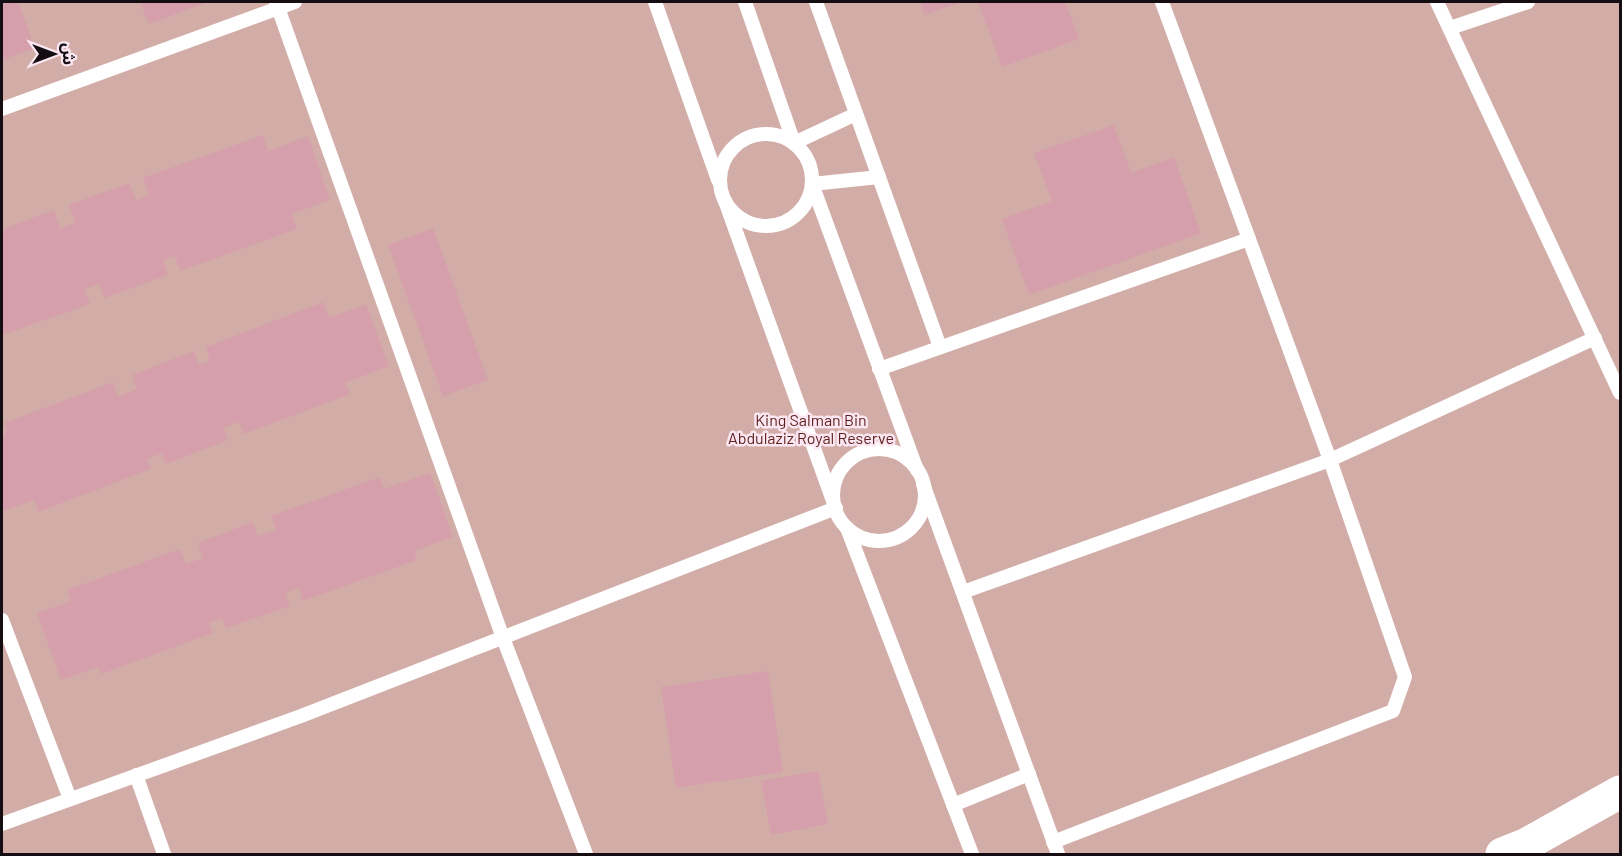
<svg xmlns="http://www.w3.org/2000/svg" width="1622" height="856" font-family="Barlow,'Noto Sans Arabic',sans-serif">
	<rect width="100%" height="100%" fill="#eed9e5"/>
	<rect fill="#d2aca7" x="2" y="2" width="1618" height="852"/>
	<g fill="#d5a0ab">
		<path d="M2,2H18L35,48L2,60Z"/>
		<path d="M140,2H208L149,24Z"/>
		<path d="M920,2H962L925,15Z"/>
		<path d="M978,2H1065L1079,39L1002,67Z"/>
		<path d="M1114,125L1131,173L1174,157L1201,233L1029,295L1002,219L1052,201L1034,153Z"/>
		<path d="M263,135L268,151L308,136L330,200L292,214L297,229L180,271L175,256L163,260L168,275L104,298L99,284L84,289L90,304L2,335V229L54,210L60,228L75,223L69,205L129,183L136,200L149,195L143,178Z"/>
		<path d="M433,228L488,380L443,396L388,245Z"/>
		<path d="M323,302L329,318L366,304L389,366L345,383L350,394L244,434L239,422L223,428L228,440L166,464L162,453L147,459L151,469L38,512L34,500L4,511L2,505V435L7,432L4,423L113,382L118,397L137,389L132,375L194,351L199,365L210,361L206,347Z"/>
		<path d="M430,473L453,537L414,551L417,560L303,601L299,588L285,593L290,606L226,628L222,618L209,623L213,633L101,674L98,667L61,680L37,613L71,601L67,590L180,549L186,564L203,558L198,543L253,522L258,536L276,530L271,516L380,477L384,489Z"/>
		<path d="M768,671L783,772L676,788L661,687Z"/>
		<path d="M818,771L828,824L771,835L761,781Z"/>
	</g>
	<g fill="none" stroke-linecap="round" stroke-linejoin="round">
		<g stroke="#fff" stroke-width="14">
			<path d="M276,2L503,638L586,854"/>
			<path d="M655,2L718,180"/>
			<path d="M745,2L794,143L856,114"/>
			<path d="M816,2L940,347"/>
			<path d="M1437,2L1620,393"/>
			<path d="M1450,28L1528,2"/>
			<path d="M2,109L295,2"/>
			<circle cx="766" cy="180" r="46"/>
			<path d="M879,177L812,184L917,470"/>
			<path d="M725,201L833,501"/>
			<path d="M879,369L1249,239"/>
			<circle cx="879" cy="495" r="46"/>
			<path d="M923,484L1058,854"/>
			<path d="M847,528L972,854"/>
			<path d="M963,592L1330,460L1595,338"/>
			<path d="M2,620L70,799"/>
			<path d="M136,775L164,854"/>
			<path d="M953,805L1029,774"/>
			<path d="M2,824L301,716L836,508"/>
			<path d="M1053,842L1393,711L1405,677L1330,460L1162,2"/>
		</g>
		<path stroke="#fff" stroke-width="33" d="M1502,854L1527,844L1620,792"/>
	</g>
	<g text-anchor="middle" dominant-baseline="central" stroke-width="5" stroke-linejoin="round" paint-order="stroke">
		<g font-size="16" fill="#5f1f1c" stroke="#fbe7f2">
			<text x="811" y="419">King Salman Bin<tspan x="811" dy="18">Abdulaziz Royal Reserve</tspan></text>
		</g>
	</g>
	<rect width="1622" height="856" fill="none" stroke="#140d11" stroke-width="6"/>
	<g transform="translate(54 54) rotate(90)" stroke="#fbe7f2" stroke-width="4.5" paint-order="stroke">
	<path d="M0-4.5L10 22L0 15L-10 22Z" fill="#140d11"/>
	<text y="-9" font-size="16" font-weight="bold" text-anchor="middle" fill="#140d11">ش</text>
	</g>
</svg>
